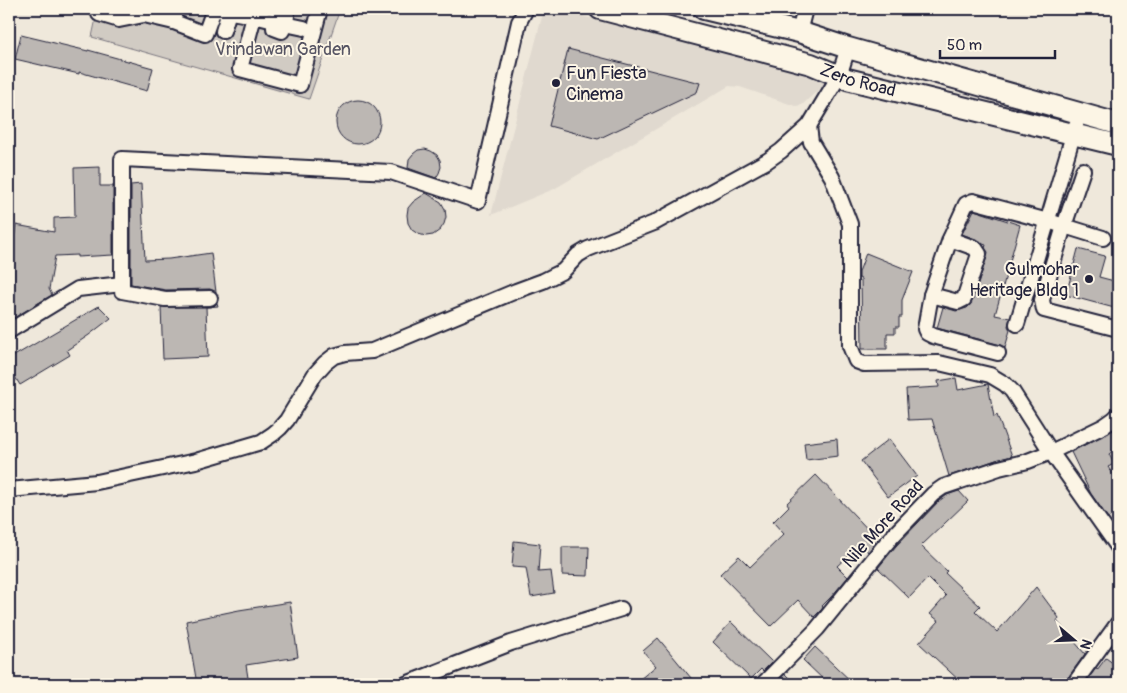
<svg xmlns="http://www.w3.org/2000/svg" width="1127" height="693" font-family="Pangolin,sans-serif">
	<rect width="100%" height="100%" fill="#efe8db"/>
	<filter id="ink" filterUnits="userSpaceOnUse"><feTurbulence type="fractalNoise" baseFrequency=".02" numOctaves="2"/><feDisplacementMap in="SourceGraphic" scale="10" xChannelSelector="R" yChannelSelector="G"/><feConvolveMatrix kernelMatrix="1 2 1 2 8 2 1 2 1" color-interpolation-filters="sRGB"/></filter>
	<g filter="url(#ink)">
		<path fill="#e0d9cf" d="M544,9H555L829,80L802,105L795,106L740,87L729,86L554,189L491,215Z"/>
		<path fill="#d1cbc3" stroke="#7a767f" d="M98,9H340L309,99L92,37Z"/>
		<g fill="#bcb7b3" stroke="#22223b">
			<path d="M21,35L88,51V50L153,68L147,91L79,72V74L15,59Z"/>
			<path d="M568,49L700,83L697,92L598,139L549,126Z"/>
			<circle cx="358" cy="122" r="22"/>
			<path d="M425,149L431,151L437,155L440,160L441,167L439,173L436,178L408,168L409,159L413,154L418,150Z"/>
			<path d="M100,167V186H113V255L77,257V255L55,256L49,289L52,295L9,321V253H12L16,225L54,232V218L75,217L74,168Z"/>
			<path d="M141,184L145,260L169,259L211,253L216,292L210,289L166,290L131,284V185Z"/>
			<path d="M426,193L441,202L445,209L446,217L444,224L440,230L433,235L426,236L418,234L412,230L408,223L407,215L408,208L413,202Z"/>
			<path d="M974,210L1020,225L995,315L1010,318L1008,326L1010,330L1005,348L1000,345L937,328L943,307L956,311L967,308L971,304L987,257L988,252L985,248L986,245L983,244L978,240L962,234Z"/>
			<path d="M1078,249L1105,256L1099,277L1118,282V309L1066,295Z"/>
			<path d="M866,253L913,272L902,300V317H899V327H895V333H887V349H862L861,279L859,278V272Z"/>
			<path d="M217,303L218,306L206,307L208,357L163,359L161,307H210L214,306Z"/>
			<path d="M99,306L111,318L89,335L67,350L70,355L20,385L15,377L9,381V359Z"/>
			<path d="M956,378L958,390L988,384L994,417L997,415L1012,456L996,460L949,476L932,419L908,420L906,389L939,387L938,381Z"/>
			<path d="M1113,430L1118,438V447L1109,454L1114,464L1108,467L1118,481V511L1108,518L1091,494L1071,452Z"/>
			<path d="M837,439L838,456L806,460L804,443Z"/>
			<path d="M889,439L917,476L888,497L861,461Z"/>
			<path d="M816,475L878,540L868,552L861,544L837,566L848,577L831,597L822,606L823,607L822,609L814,617L798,600L771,626L720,574L739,556L750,567L784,534L773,522L789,506L787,503Z"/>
			<path d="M959,491L968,501L921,546L947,571L945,573L980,606L975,611L997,632L1036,587L1059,618L1057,621L1085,654L1067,679L1065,684H963L919,643L939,621L930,614L946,596L928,578L909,598L878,568L896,546L939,501L947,495Z"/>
			<path d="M514,541L540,544L538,572L551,571L554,593L531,597L526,568L512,567Z"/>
			<path d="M562,547H589L588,576L562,575Z"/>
			<path d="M290,602L298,657L246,665L249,684H197L186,621L239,610Z"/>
			<path d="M731,622L772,662L763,671L761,669L751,679L713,642Z"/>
			<path d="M658,638L696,684H634L656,666L643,651Z"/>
			<path d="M815,647L854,684H828L803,660Z"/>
			<path d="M1106,658L1118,667V684H1088L1090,680L1088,679L1096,668L1097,670Z"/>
			<path d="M785,674L795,684H775Z"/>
		</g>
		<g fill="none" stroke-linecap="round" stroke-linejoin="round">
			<g stroke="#22223b" stroke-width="18">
				<g id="street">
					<path d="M174,9V22L205,34L214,9L254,16L274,21"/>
					<path d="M256,9L240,69L300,85L320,9"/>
					<path d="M138,10L144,15L174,22"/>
					<path d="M99,14L119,20L144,15"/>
					<path d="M285,24L282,31L274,28V21L277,15L282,12L287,16L285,24L304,28"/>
					<path d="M223,31L229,12"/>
					<path d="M799,32L805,9"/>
					<path d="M809,126L811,142L832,177L850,224V346L856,361L864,364L939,363L990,375L1005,384L1012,391L1051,452L1118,547"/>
					<path d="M1083,170L1064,226L1042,300L1044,310L1118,329"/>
					<path d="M931,295L958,302L964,299L979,254L975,248L950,239"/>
					<path d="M210,298L165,299L122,291V159L391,172L478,201L519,22L526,9"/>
					<path d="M1017,324L1076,125"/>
					<path d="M9,331L78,289L122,284"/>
					<path d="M998,353L933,336L927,333L925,329L931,295L950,239L966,204L973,201L1048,221L1103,238"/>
					<path d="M9,490L97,482L196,461L261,442L273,434L280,428L287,420L315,374L325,363L334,356L345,353L372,351L516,291L543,281L563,271L578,255L588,249L654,223L767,161L781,151L809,126L839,76L848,48"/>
					<path d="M406,684L511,643L621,609"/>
					<path d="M763,684L817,629L889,540L933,494L943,487L999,468L1028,461L1051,452L1104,426L1114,419L1118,415"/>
					<path d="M1074,684L1118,623"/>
				</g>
			</g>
			<g stroke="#22223b" stroke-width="24">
				<g id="secondary">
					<path id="s1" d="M600,9L811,64L847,79L1118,145"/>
					<path d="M704,9L799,32L848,48L1118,124"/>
				</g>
			</g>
			<use href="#street" stroke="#fcf5e5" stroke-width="14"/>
			<use href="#secondary" stroke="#fcf5e5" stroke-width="20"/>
		</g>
	</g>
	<g fill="#22223b" stroke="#fcf5e5" stroke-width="2">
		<circle cx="556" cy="83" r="5"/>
		<circle cx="1089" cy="279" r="5"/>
	</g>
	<g text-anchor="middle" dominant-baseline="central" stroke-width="4" stroke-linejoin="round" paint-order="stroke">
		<g font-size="18" fill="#575564" stroke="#fcf5e5">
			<text x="283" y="49">Vrindawan Garden</text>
		</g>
		<g font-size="18" fill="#22223b" stroke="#fcf5e5" text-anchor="start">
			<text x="566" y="73">Fun Fiesta<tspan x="566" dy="21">Cinema</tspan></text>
			<text x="1079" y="269" text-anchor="end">Gulmohar<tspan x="1079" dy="21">Heritage Bldg 1</tspan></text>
		</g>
		<g font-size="18" fill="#22223b" stroke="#fcf5e5">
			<text stroke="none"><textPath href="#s1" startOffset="268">Zero Road</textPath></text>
			<text transform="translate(883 524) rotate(-48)">Nile More Road</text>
		</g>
	</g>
	<rect width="1127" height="693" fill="none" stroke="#fcf5e5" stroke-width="30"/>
	<rect x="15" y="15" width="1097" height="663" fill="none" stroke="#22223b" stroke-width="2" filter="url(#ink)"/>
	<g transform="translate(1074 640) rotate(109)" stroke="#fcf5e5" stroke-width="4" paint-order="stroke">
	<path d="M0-4L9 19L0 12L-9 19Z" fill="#22223b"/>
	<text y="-8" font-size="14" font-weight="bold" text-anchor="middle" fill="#22223b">N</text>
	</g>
	<path d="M940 50v8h115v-8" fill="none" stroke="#22223b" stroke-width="2.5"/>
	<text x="947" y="50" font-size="15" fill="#22223b" stroke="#fcf5e5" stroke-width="4" paint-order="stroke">50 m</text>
</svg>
